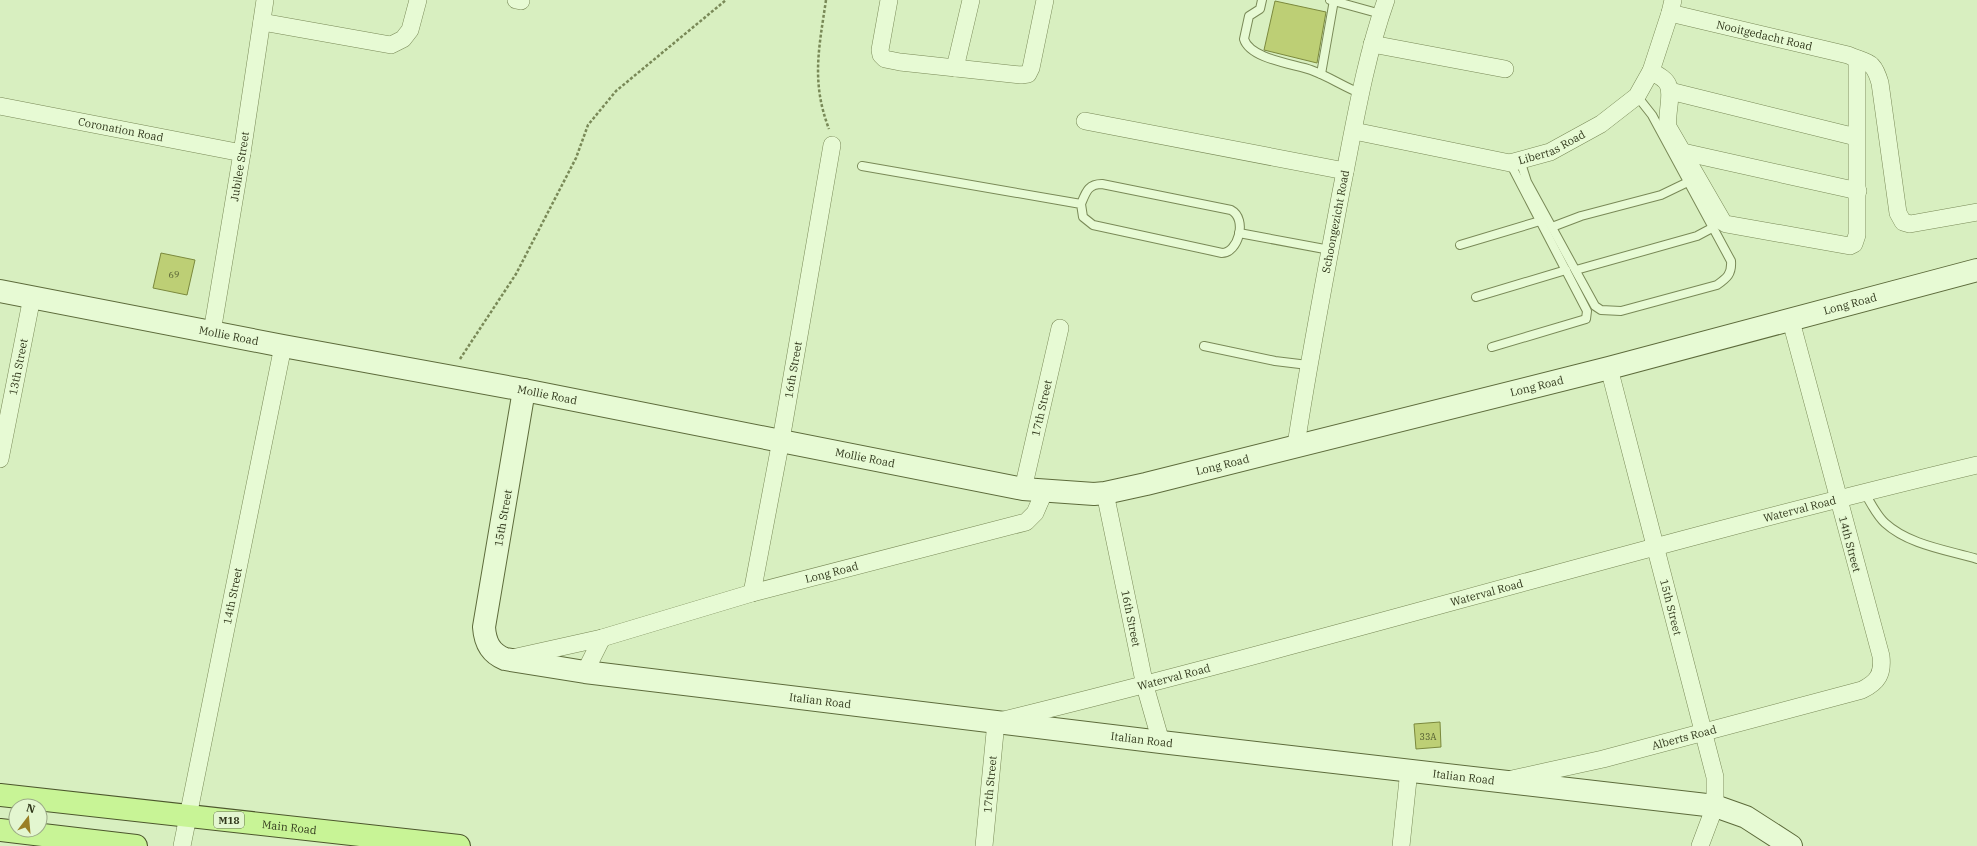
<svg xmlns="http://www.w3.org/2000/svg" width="1977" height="846" font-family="'IBM Plex Serif',serif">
	<rect width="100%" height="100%" fill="#d8efc0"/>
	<g fill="#bdcf75" stroke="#7b893d">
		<path d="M1275,1L1326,12L1317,63L1264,50Z"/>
		<path d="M161,253L195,260L187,295L153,288Z"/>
		<path d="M1440,722L1441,747L1416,749L1414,724Z"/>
	</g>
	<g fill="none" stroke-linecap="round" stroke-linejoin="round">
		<g stroke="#798957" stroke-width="10">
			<g id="lane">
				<path d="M1262,0L1260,9L1249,16L1244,39C1250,59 1294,64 1311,70C1328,76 1344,87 1362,94"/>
				<path d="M1330,0L1381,14"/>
				<path d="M1321,74L1334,0"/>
				<path d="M1520,160L1527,182L1595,306L1601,310L1621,311L1717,285C1727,278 1732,274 1731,261L1652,115L1637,96"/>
				<path d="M862,166L1081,204L1083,217L1093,225L1222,253C1238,253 1248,219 1231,210L1102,184C1088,184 1086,192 1081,204"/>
				<path d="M1552,227L1581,216L1661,195L1688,182"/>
				<path d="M1239,233L1330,250"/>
				<path d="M1460,245L1540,221"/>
				<path d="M1576,270L1697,236L1712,228"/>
				<path d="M1476,297L1566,270"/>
				<path d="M1204,346L1275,361L1308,365"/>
				<path d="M1492,347L1586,319L1587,311L1510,163"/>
				<path d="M1864,492C1870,501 1876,515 1885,523C1909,545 1947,550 1977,559"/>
			</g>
		</g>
		<g stroke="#798957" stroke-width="18">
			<g id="street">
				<path d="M516,0L521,1"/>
				<path d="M889,0L880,50L881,55L885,59L900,62L1021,75L1028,74L1031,68L1045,0"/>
				<path id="s1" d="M1670,13L1848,55C1868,64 1873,59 1880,83L1898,213L1903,222L1910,224L1977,212"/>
				<path d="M262,22L391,45L403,39L410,30L418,0"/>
				<path d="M1372,44L1505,69"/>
				<path d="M955,68L971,0"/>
				<path d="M1651,71C1656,74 1666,79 1668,85C1673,95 1666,114 1668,127L1723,222L1726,224L1850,246L1854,244L1857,235V59"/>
				<path d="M1670,91L1856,137"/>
				<path id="s2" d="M0,106L242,153"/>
				<path d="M1085,121L1345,171"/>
				<path id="s3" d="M1354,131L1510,163L1550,152L1601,124L1637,96L1651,71L1670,13L1673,0"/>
				<path d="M1683,152L1858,191"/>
				<path id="s4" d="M212,332L242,153L265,0"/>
				<path id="s5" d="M1609,368L1715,777V806L1700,846"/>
				<path id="s6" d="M1296,445C1309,360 1325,276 1341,192C1354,128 1364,62 1386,0"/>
				<path id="s7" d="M0,459L32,297"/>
				<path id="s8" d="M1023,489L1060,328"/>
				<path id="s9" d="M1105,493L1145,686L1161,742"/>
				<path id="s10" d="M752,593L781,440L832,145"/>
				<path id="s11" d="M512,658L602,638L752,593L1026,522L1035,513L1045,490"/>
				<path d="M585,672L602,638"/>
				<path id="s12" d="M1512,779L1603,759L1862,690C1878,682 1883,674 1881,656L1791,321"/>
				<path id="s13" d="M182,846L283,346"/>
				<path id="s14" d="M984,846L996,722C1324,642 1648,543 1977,465"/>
				<path d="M1401,846L1409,770"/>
			</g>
		</g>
		<g stroke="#5d6b3b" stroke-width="24">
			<g id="secondary">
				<path id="s15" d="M0,291L283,346L524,390L1023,489L1094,494L1105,493L1146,484L1609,368L1977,270"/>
				<path id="s16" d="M524,390L484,627C485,642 490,653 505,659L585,672L1161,742L1715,806L1746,817L1791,846"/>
			</g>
		</g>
		<g stroke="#4c562c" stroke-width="24">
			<g id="primary">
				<path id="s17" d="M0,795L459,846"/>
				<path d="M0,830L136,846"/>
			</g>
		</g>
		<g stroke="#798957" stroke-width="2.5" stroke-dasharray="3 2" stroke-linecap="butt">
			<path d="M826,0C819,48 811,82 829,129"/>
			<path d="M460,359L516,274L576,158L588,125L616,91L726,0"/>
		</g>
		<use href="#lane" stroke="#e7fad4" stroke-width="8"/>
		<use href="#street" stroke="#e7fad4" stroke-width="17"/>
		<use href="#secondary" stroke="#e7fad4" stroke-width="22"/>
		<use href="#primary" stroke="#c8f496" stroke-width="22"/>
	</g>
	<g text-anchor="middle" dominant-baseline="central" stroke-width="3" stroke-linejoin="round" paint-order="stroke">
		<g font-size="9" fill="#545e32">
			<text x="174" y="274">69</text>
			<text x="1428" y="736">33A</text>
		</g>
		<rect fill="#e3f6d0" stroke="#667152" stroke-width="1" x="214" y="812" width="30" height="16" rx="3"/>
		<g font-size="10" font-weight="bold" fill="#31381c">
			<text x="229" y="820">M18</text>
		</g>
		<g font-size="11" fill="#31381c" stroke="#e3f6d0">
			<text stroke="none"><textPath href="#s1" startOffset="97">Nooitgedacht Road</textPath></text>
			<text stroke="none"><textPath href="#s2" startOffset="123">Coronation Road</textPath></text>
			<text stroke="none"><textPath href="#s3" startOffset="204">Libertas Road</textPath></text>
			<text stroke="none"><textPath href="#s4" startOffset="168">Jubilee Street</textPath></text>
			<text stroke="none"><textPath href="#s6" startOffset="227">Schoongezicht Road</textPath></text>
			<text stroke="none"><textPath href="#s15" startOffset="1893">Long Road</textPath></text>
			<text stroke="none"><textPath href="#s15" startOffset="233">Mollie Road</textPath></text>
			<text stroke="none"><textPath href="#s7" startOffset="94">13th Street</textPath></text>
			<text stroke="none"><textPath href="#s10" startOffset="227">16th Street</textPath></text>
			<text stroke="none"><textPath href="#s15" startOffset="1569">Long Road</textPath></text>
			<text stroke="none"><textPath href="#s15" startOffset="557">Mollie Road</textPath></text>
			<text stroke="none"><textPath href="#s8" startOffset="83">17th Street</textPath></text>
			<text stroke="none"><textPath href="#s15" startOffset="881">Mollie Road</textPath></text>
			<text stroke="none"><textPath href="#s15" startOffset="1245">Long Road</textPath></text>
			<text stroke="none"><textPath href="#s14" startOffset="956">Waterval Road</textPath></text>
			<text transform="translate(503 518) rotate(-80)">15th Street</text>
			<text transform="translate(1850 544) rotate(75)">14th Street</text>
			<text stroke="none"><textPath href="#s11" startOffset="331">Long Road</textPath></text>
			<text stroke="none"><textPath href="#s14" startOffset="632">Waterval Road</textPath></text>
			<text stroke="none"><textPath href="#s13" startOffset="255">14th Street</textPath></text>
			<text stroke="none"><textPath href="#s5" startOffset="247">15th Street</textPath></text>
			<text stroke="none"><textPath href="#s9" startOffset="128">16th Street</textPath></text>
			<text stroke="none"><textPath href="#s14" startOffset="308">Waterval Road</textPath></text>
			<text stroke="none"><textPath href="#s16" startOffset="599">Italian Road</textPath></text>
			<text stroke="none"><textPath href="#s12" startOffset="177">Alberts Road</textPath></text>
			<text stroke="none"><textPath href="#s16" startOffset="923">Italian Road</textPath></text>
			<text stroke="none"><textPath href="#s16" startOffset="1247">Italian Road</textPath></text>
			<text stroke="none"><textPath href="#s14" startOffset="62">17th Street</textPath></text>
			<text stroke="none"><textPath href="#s17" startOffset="291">Main Road</textPath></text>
		</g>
	</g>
	<g transform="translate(28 818) rotate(16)"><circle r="19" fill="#e3f6d0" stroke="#9caa88"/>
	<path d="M0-3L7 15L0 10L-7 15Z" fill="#9a8026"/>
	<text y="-6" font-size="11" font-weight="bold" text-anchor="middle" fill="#31381c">N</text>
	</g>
</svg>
